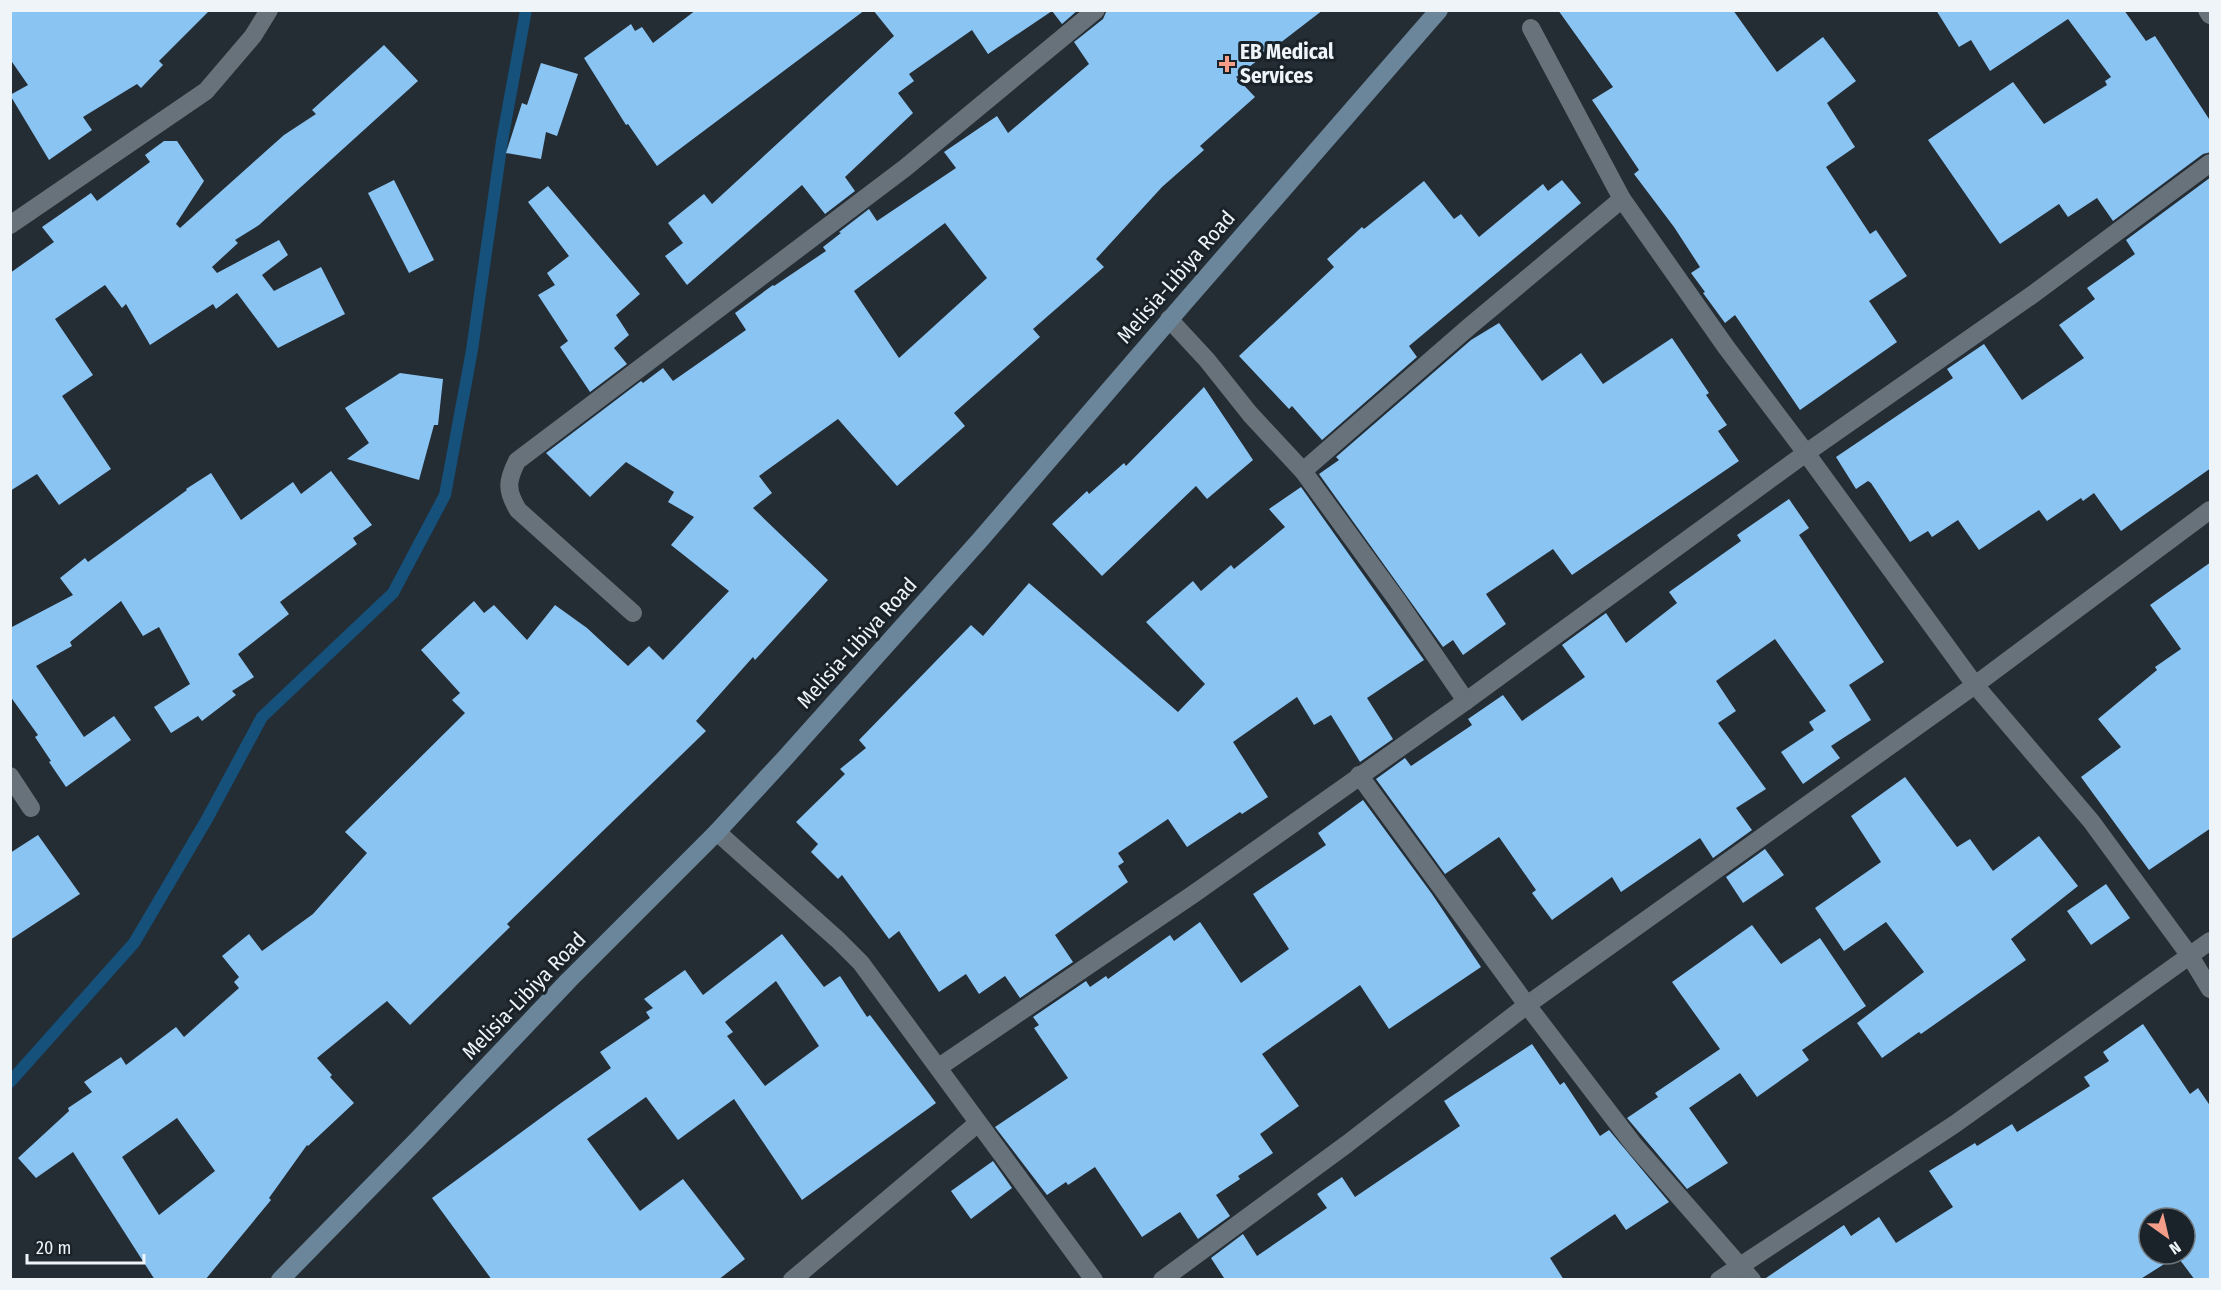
<svg xmlns="http://www.w3.org/2000/svg" width="2221" height="1290" font-family="'Fira Sans Condensed',sans-serif">
	<rect width="100%" height="100%" fill="#242c34"/>
	<g fill="none" stroke-linecap="round" stroke-linejoin="round">
		<path stroke="#15517a" stroke-width="12" d="M10,1082L134,943L207,819L262,717L393,593L445,495L472,350L502,141L526,10"/>
	</g>
	<g fill="#8ac4f3" fill-rule="evenodd">
		<path d="M10,10H210L159,61L163,65L141,88L137,84L83,117L92,130L49,160L10,95L28,85L10,59Z"/>
		<path d="M696,10H865L657,166L628,124L626,125L584,58L631,24L635,31L642,27L653,43Z"/>
		<path d="M873,10H1078L1062,24L1052,11L988,54L972,30L909,74L914,81L898,93L913,113L845,177L855,191L825,214L802,185L687,285L665,256L683,243L668,223L704,194L712,204L894,36Z"/>
		<path d="M1107,10H1323L1236,77L1255,97L1200,146L1204,150L1162,187L1096,259L1104,267L1033,329L1040,337L954,413L965,426L897,486L838,419L759,476L772,493L753,508L828,580L755,660L753,657L696,721L706,731L507,924L510,927L410,1025L387,1001L317,1058L332,1075L330,1077L354,1103L308,1146L307,1145L269,1198L271,1200L205,1280H155L73,1152L36,1178L18,1158L69,1111L68,1108L92,1092L84,1082L121,1057L126,1065L176,1027L184,1037L239,988L234,982L239,977L222,956L249,934L262,951L313,914L367,853L345,832L465,713L452,700L460,693L421,650L474,601L484,613L494,605L527,640L555,605L587,628L628,666L649,646L663,660L729,591L671,545L694,517L668,502L674,492L626,462L590,497L546,453L641,381L643,383L663,368L673,381L746,330L735,313L773,285L774,286L826,251L823,247L841,233L839,232L869,209L877,221L956,168L944,152L997,116L1008,133L1089,64L1074,42L1103,19ZM945,223L987,278L899,358L854,291ZM177,1118L215,1171L159,1215L122,1157Z"/>
		<path d="M1558,10H1733L1777,72L1823,37L1856,81L1827,103L1855,147L1826,167L1870,234L1876,230L1907,276L1869,301L1897,342L1800,410L1735,315L1725,323L1703,293L1705,292L1691,273L1700,267L1674,227L1634,174L1639,170L1592,100L1613,87Z"/>
		<path d="M1936,10H2124L2146,41L2155,36L2211,122V152L2203,154L2113,221L2097,198L2068,217L2059,204L2000,244L1928,140L2013,82L2044,124L2107,85L2105,81L2111,77L2068,19L1990,71L1971,40L1959,47Z"/>
		<path d="M384,45L418,81L259,225L235,240L238,243L212,267L217,273L279,240L288,255L262,275L274,291L321,267L345,314L278,348L237,293L216,309L213,304L150,345L126,304L122,308L105,285L55,319L93,375L62,396L111,469L59,505L37,474L10,491V273L54,242L42,227L91,193L97,201L150,162L145,155L164,141H177L204,181L176,224L180,228L284,135L316,114L312,110Z"/>
		<path d="M541,63L578,74L557,136L546,132L541,159L506,153L522,103L527,105Z"/>
		<path d="M2211,177V468L2121,531L2094,493L2083,501L2081,498L2047,521L2039,510L1979,550L1958,520L1932,537L1928,531L1910,542L1871,483L1868,481L1856,489L1836,457L1953,378L1947,369L1984,344L2022,400L2084,358L2059,325L2095,299L2087,288L2135,254L2126,240Z"/>
		<path d="M394,180L434,260L409,273L368,193Z"/>
		<path d="M1562,180L1581,203L1409,346L1417,357L1322,440L1292,406L1289,409L1239,356L1334,267L1327,259L1362,227L1364,229L1424,181L1454,219L1461,214L1479,237L1543,184L1548,191Z"/>
		<path d="M548,186L640,294L616,315L629,335L614,348L627,364L590,392L560,347L568,341L538,295L555,285L547,273L569,256L528,202Z"/>
		<path d="M1499,323L1542,381L1581,353L1603,384L1672,338L1709,393L1706,395L1727,425L1718,431L1739,461L1572,575L1553,549L1486,594L1506,624L1463,655L1453,640L1443,647L1319,474L1339,460L1336,457L1471,340Z"/>
		<path d="M400,373L443,379L438,425H434L419,480L347,459L369,443L345,408Z"/>
		<path d="M1204,387L1253,460L1207,499L1196,486L1102,576L1052,524L1087,491L1089,494L1124,463L1126,466Z"/>
		<path d="M331,471L372,525L353,538L357,544L280,602L289,614L238,654L254,677L232,691L236,695L202,721L198,716L171,733L154,707L190,684L159,627L143,636L121,601L70,642L72,646L36,666L84,737L114,716L131,740L66,787L49,762L51,761L35,737L38,735L10,696V628L73,595L60,578L85,558L88,562L187,490L186,489L211,473L241,520L293,482L301,494Z"/>
		<path d="M1301,487L1424,660L1367,698L1393,739L1360,762L1331,715L1314,725L1297,697L1233,742L1268,797L1242,814L1240,812L1187,847L1168,819L1118,853L1124,862L1118,866L1128,882L1055,935L1073,962L1020,998L1005,976L979,994L966,974L939,992L899,931L889,939L842,875L838,879L811,852L818,844L796,822L845,774L840,769L866,748L859,740L971,625L983,636L1029,583L1178,712L1205,684L1146,622L1193,581L1201,591L1231,565L1234,569L1285,527L1269,509Z"/>
		<path d="M1789,499L1809,528L1799,535L1884,662L1849,685L1871,720L1831,746L1840,758L1803,784L1781,752L1814,730L1809,722L1826,711L1775,639L1716,681L1736,711L1718,723L1766,789L1736,808L1752,830L1713,858L1700,838L1621,892L1612,877L1552,920L1532,893L1536,890L1499,837L1445,874L1376,779L1405,758L1411,766L1472,725L1468,719L1503,695L1522,721L1585,677L1562,645L1606,613L1626,643L1677,603L1669,592L1741,541L1737,535Z"/>
		<path d="M2211,562V828L2149,870L2081,777L2121,747L2098,719L2157,670L2155,667L2181,649L2150,605Z"/>
		<path d="M1905,777L1957,847L1970,839L1993,871L2039,836L2078,886L2011,939L2026,960L1921,1034L1919,1032L1882,1058L1857,1023L1924,972L1886,922L1844,951L1815,908L1881,862L1851,816Z"/>
		<path d="M1363,800L1432,894L1481,967L1389,1029L1360,985L1262,1054L1299,1106L1260,1134L1273,1153L1238,1176L1240,1179L1216,1195L1230,1216L1198,1239L1180,1212L1142,1237L1095,1167L1068,1185L1066,1182L1047,1195L995,1127L1068,1078L1034,1028L1039,1025L1033,1017L1086,981L1090,987L1106,976L1108,979L1170,935L1174,941L1200,922L1241,983L1289,949L1253,894L1326,845L1318,833Z"/>
		<path d="M38,835L80,894L10,940V853Z"/>
		<path d="M1765,849L1784,875L1743,903L1726,877Z"/>
		<path d="M2106,884L2130,918L2091,945L2067,911Z"/>
		<path d="M1752,925L1781,964L1820,938L1866,1006L1802,1050L1809,1060L1757,1097L1740,1073L1689,1108L1728,1163L1687,1189L1627,1118L1658,1097L1655,1093L1720,1049L1672,982Z"/>
		<path d="M782,934L824,987L840,976L867,1017L870,1015L936,1103L802,1200L734,1099L678,1140L646,1097L587,1139L640,1211L683,1179L745,1259L718,1280H492L432,1198L561,1103L611,1068L600,1052L650,1018L646,1012L653,1008L644,999L685,970L703,995ZM776,981L819,1046L765,1086L727,1036L733,1032L725,1022Z"/>
		<path d="M2143,1024L2190,1094L2198,1088L2211,1107V1280H2195L2177,1256L2139,1280H1763L1844,1225L1851,1236L1879,1217L1896,1243L1953,1207L1929,1171L1975,1143L1977,1146L2012,1124L2017,1132L2090,1086L2084,1077L2109,1061L2103,1052ZM2149,1218H2185V1254H2149Z"/>
		<path d="M1532,1044L1560,1085L1564,1082L1600,1136L1609,1130L1669,1202L1626,1230L1615,1214L1550,1258L1564,1280H1222L1224,1278L1211,1258L1243,1234L1257,1256L1327,1208L1317,1194L1342,1177L1355,1197L1460,1126L1444,1101Z"/>
		<path d="M993,1161L1012,1188L971,1219L951,1191Z"/>
	</g>
	<g fill="none" stroke-linecap="round" stroke-linejoin="round">
		<g stroke="#68727a" stroke-width="18">
			<path d="M2207,10L2210,15"/>
			<path d="M1531,28L1622,199L1726,347L1806,453L1975,685L2091,821L2190,956L2210,989"/>
			<path d="M10,225L206,91L253,36L269,10"/>
			<path d="M1169,319L1207,360L1250,414L1303,471L1397,600L1466,701"/>
			<path d="M1303,471L1470,326L1622,199"/>
			<path d="M633,613L518,510C506,490 507,481 517,461L905,168L1096,10"/>
			<path d="M1359,775L1527,1005L1634,1145L1752,1280"/>
			<path d="M10,776L31,808"/>
			<path d="M717,832L838,940L861,963L1094,1280"/>
			<path d="M939,1067L1195,893L1466,701L1806,453L2032,295L2210,163"/>
			<path d="M792,1280L978,1123"/>
			<path d="M1162,1280L1347,1144L1527,1005L1975,685L2210,510"/>
			<path d="M1719,1280L1955,1124L2210,941"/>
		</g>
		<path stroke="#6b869a" stroke-width="18" d="M280,1280L418,1139L569,980L717,832L786,757L980,540L1184,303L1439,10"/>
	</g>
	<path fill="#f49e8a" stroke="#1a2329" stroke-width="2" d="M1224 55h6v6h6v6h-6v6h-6v-6h-6v-6h6z"/>
	<g text-anchor="middle" dominant-baseline="central" stroke-width="6" stroke-linejoin="round" paint-order="stroke">
		<g font-size="21" font-weight="bold" fill="#eef4f8" stroke="#1a2329" text-anchor="start">
			<text x="1240" y="52">EB Medical<tspan x="1240" dy="24">Services</tspan></text>
		</g>
		<g font-size="21" fill="#eef4f8" stroke="#1a2329">
			<text transform="translate(1176 277) rotate(-49)">Melisia-Libiya Road</text>
			<text transform="translate(857 643) rotate(-48)">Melisia-Libiya Road</text>
			<text transform="translate(524 996) rotate(-46)">Melisia-Libiya Road</text>
		</g>
	</g>
	<rect width="2221" height="1290" fill="none" stroke="#eef4f8" stroke-width="24"/>
	<g transform="translate(2167 1236) rotate(146)"><circle r="28" fill="#1a2329" stroke="#6f777c" stroke-width="1.5"/>
	<path d="M0-4.5L10 22L0 15L-10 22Z" fill="#f49e8a"/>
	<text y="-9" font-size="16" font-weight="bold" text-anchor="middle" fill="#eef4f8">N</text>
	</g>
	<path d="M27 1254v9h117v-9" fill="none" stroke="#eef4f8" stroke-width="3"/>
	<text x="36" y="1254" font-size="18" fill="#eef4f8" stroke="#1a2329" stroke-width="4.5" paint-order="stroke">20 m</text>
</svg>
